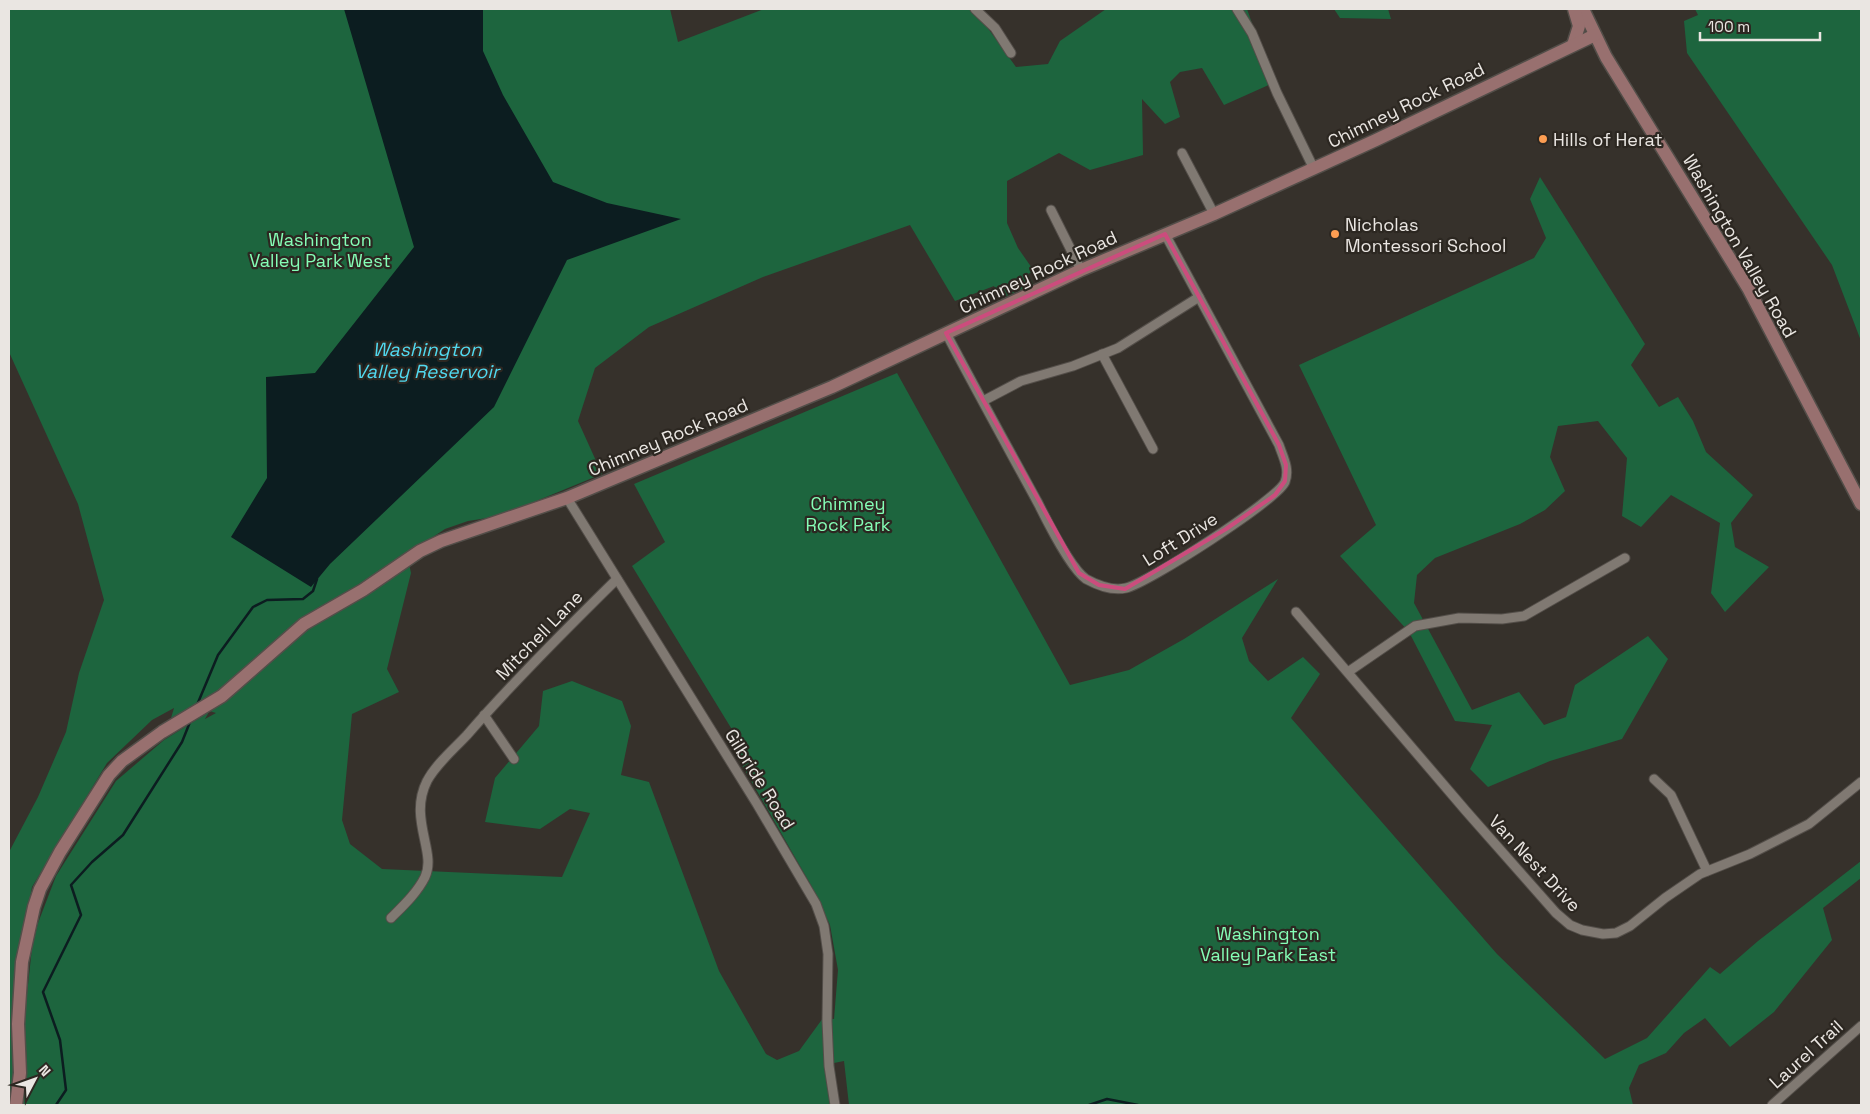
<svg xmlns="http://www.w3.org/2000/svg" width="1870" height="1114" font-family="'Space Grotesk',sans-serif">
	<rect width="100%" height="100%" fill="#36312b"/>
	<g fill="#1d653e">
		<path d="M9,9H670L678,42L764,9H974L1016,67L1048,64L1060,41L1106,9H1247L1273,83L1224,105L1202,68L1180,72L1170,82L1180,117L1165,124L1142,99L1143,155L1090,170L1059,153L1007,181V223L1018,248L1034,271L1028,274L1033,284L1000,299L994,286L955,301L910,225L763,277L649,327L595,368L578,421L602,474L500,516L468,521L445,529L407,554L411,573L387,669L399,692L352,714L342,820L350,844L382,869L562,877L590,813L570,809L540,829L485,822L495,778L539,726L543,691L572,681L622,701L631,726L621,775L649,782L719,971L766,1054L777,1060L799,1051L823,1018L834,1019L838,970L830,925L812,887L730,744L739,741L632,566L665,542L634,484L897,373L1070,685L1129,670L1184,639L1278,579L1242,638L1249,661L1268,681L1303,657L1320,674L1291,718L1497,954L1605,1059L1647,1038L1710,967L1720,974L1758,941L1861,861V878L1823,908L1832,940L1774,1012L1730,1047L1705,1018L1684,1033L1666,1053L1639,1065L1629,1088L1633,1105H849L844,1061L834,1063L839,1105H22L27,1063L24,1021L32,948L38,923L56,876L116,781L164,740L209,712L205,719L216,713L194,706L171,718L174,708L152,720L107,763L32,887L17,974L15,1071L9,1099V852L38,797L66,732L79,673L104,600L78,504L9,352Z"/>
		<path d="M1334,9H1388L1391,19L1340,18Z"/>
		<path d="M1695,9H1861V341L1832,265L1687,53L1684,21L1698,15Z"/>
		<path d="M1540,177L1645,344L1631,365L1659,407L1678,397L1693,421L1706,452L1753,495L1731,523L1735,547L1769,567L1725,612L1711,593L1720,523L1671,495L1641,527L1622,516L1627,458L1598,421L1558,426L1550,457L1565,491L1545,510L1520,524L1435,558L1417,575L1414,603L1472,710L1519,692L1544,725L1566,717L1575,685L1648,636L1668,659L1622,739L1550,761L1488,787L1470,769L1492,725L1455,721L1409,632L1340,556L1376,525L1299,365L1534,258L1546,238L1530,199Z"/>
	</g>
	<path fill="#0c1d20" d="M344,9H483V51L503,95L553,182L607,203L681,219L567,260L494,407L330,564L311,587L231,537L267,478L266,377L315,373L414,247Z"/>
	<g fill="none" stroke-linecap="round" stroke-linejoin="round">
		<g stroke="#0c1d20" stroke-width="2.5">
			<path d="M197,705L218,655L253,607L267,600L303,599L313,591L317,579"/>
			<path d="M56,1105L66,1090L60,1040L43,992L81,915L71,885L92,862L123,835L182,742L190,722"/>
			<path d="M1089,1105L1107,1099L1138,1105"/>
		</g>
		<g stroke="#534e49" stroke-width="11">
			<g id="street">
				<path d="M975,9L995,28L1011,53"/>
				<path d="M1237,9L1252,33L1277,93L1314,169"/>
				<path d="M1182,153L1214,214"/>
				<path d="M1051,210L1081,270"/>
				<path d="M946,333C976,390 1007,446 1038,503C1047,521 1070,568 1086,579C1097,585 1113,591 1126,588C1148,583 1277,500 1285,482C1290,469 1283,457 1279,445L1165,234"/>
				<path d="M1102,354L1153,449"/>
				<path d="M983,401L1021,381L1073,366L1118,348L1199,297"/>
				<path d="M567,498L757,804L816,904L824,926L828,954L827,1021L829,1066L835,1105"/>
				<path d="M1296,612L1466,811L1556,913L1570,925L1582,930L1603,934L1616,933L1630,926L1665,898L1700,874L1750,854L1809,824L1861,782"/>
				<path d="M1348,672L1415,626L1459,618L1502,619L1524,616L1625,558"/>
				<path d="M484,715L514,759"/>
				<path d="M1654,779L1671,795L1707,871"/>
				<path d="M391,918C403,906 417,893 425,877C437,852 408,819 427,781C436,764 454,749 467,735C514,681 565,630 617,579"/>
				<path d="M1772,1105L1861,1026"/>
			</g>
		</g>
		<g stroke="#534e49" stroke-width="15">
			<g id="secondary">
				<path d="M1583,9L1606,57L1748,288L1861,504"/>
				<path d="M1573,45L1579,26L1574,9"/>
				<path d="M16,1105L20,1073L18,1024L22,962L34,907L40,889L60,852L109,775L122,761L162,732L222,696L304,624L363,590L420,551L441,541L567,498L832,387L1081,270L1214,214L1376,140L1595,35"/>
			</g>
		</g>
		<use href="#street" stroke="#807972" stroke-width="9"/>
		<use href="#secondary" stroke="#98706f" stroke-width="12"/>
	</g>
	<path fill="none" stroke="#cc4c7d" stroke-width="4" stroke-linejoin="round" d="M1165,234L1279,445L1286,465L1285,481L1275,495L1226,529L1125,589L1099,585L1079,573L946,333Z"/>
	<g fill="#fc9d52" stroke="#2c2721" stroke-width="2">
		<circle cx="1543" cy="139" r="5"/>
		<circle cx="1335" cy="234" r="5"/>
	</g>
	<g text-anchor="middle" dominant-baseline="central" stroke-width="4.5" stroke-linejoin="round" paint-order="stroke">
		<g font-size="18" fill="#eae6e2" stroke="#2c2721">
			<text transform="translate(1406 105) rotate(-26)">Chimney Rock Road</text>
			<text transform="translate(1740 246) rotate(60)">Washington Valley Road</text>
			<text transform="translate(1038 272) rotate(-25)">Chimney Rock Road</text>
			<text transform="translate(668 437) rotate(-23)">Chimney Rock Road</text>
			<text transform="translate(1180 539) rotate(-32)">Loft Drive</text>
			<text transform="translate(539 635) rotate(-46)">Mitchell Lane</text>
			<text transform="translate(760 779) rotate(58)">Gilbride Road</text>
			<text transform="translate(1535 863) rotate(47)">Van Nest Drive</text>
			<text transform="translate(1806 1054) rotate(-42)">Laurel Trail</text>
		</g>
		<g font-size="18" fill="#eae6e2" stroke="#2c2721" text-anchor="start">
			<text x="1553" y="139">Hills of Herat</text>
			<text x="1345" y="224">Nicholas<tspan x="1345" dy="21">Montessori School</tspan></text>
		</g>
		<g font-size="18" fill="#85feb6" stroke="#2c2721">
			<text x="320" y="239">Washington<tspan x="320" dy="21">Valley Park West</tspan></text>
			<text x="848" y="503">Chimney<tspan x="848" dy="21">Rock Park</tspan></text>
			<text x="1268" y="933">Washington<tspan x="1268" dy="21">Valley Park East</tspan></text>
		</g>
		<g font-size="19" font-style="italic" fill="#51d9ef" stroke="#2c2721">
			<text x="427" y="349">Washington<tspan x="427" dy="22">Valley Reservoir</tspan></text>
		</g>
	</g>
	<rect width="1870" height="1114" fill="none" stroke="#eae6e2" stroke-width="20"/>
	<g transform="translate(35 1079) rotate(49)" stroke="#2c2721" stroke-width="4" paint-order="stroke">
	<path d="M0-4L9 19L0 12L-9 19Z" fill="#eae6e2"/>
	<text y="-8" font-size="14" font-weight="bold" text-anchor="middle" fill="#eae6e2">N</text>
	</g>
	<path d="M1700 32v8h120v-8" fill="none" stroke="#eae6e2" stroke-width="2.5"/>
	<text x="1708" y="32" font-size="15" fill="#eae6e2" stroke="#2c2721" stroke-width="4" paint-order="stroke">100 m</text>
</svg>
